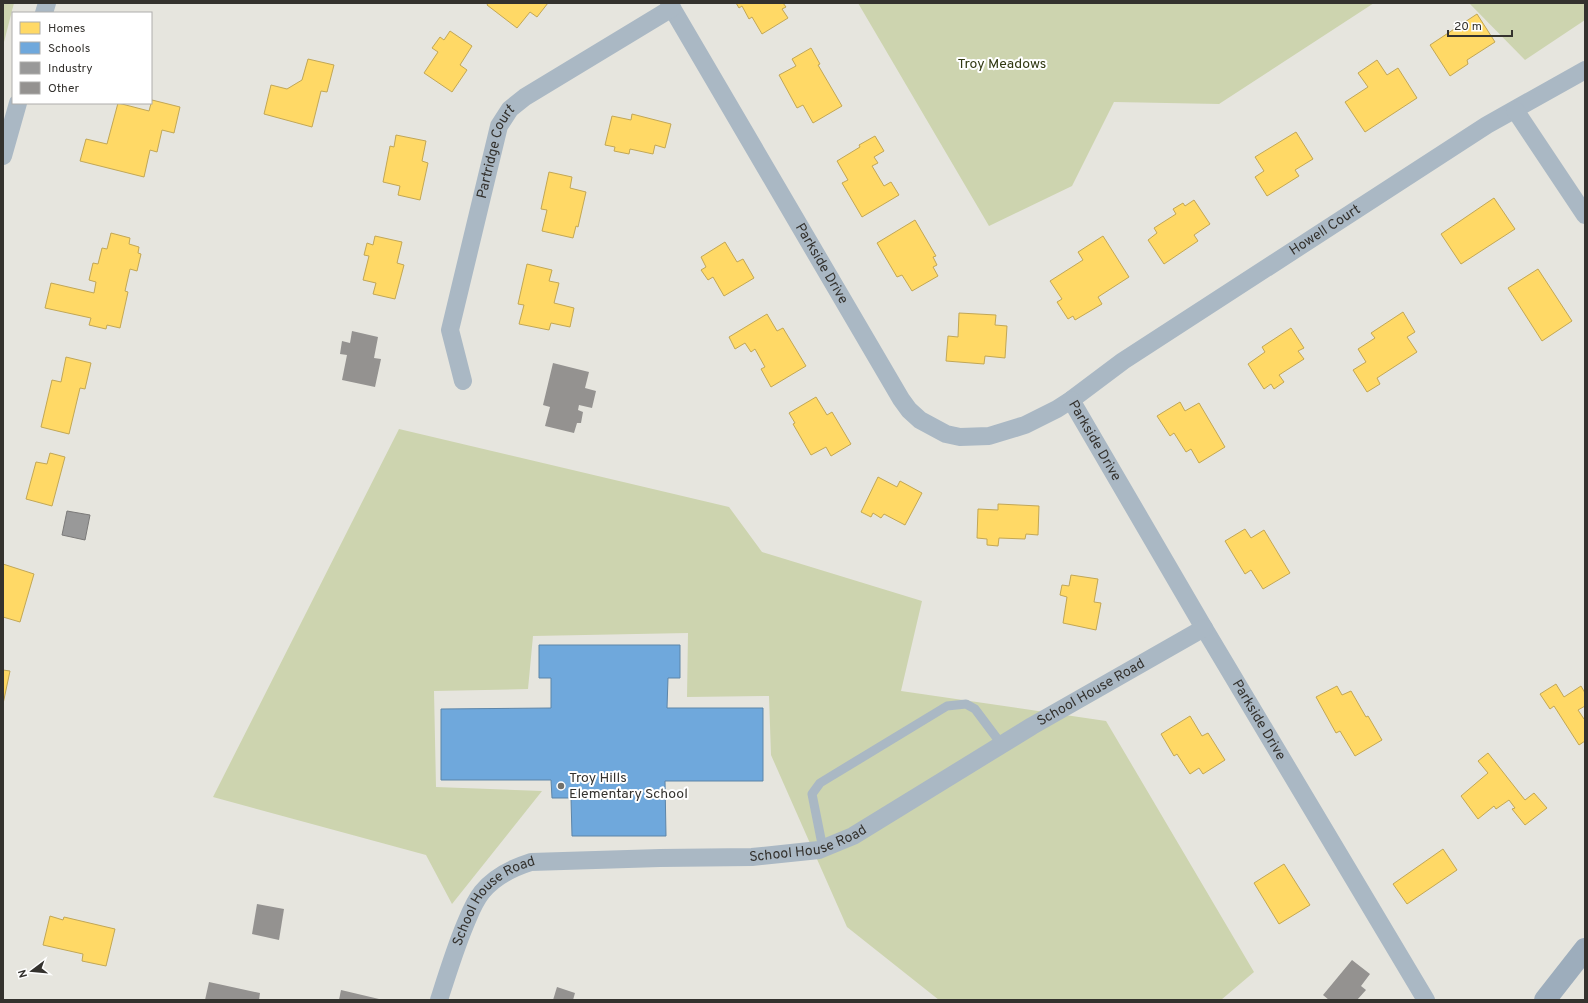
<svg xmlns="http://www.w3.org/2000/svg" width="1588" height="1003" font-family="Overpass,sans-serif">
	<rect width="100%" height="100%" fill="#e6e5de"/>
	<g fill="#cdd4af">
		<path d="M3,3H14L3,46Z"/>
		<path d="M858,3H1374L1219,104L1114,102L1072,186L989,226Z"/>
		<path d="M1469,3H1585V20L1525,60Z"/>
		<path d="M399,429L729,507L762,552L922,601L901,691L1106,721L1254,972L1221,1000H939L847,927L771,755L769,696L687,697L688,633L533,636L528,689L434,691L436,787L542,791L452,904L426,855L213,797Z"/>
	</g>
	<g fill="#ffd966" stroke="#c2a755">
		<path d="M488,3H548L537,17L530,12L517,28L487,5Z"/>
		<path d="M736,3H783L786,7L782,9L788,18L762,34L752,17L749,19L742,6L739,8Z"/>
		<path d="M1477,14L1495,42L1467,60L1468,64L1450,76L1430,45Z"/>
		<path d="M450,31L472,46L460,65L467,70L452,92L424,73L438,52L432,48L440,37L444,40Z"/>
		<path d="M811,48L820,64L818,65L842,106L813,123L803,105L797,108L779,75L796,66L792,59Z"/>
		<path d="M308,59L334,65L327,92L321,91L312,127L264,114L271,85L287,89L302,80Z"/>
		<path d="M1377,60L1387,75L1398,68L1417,98L1365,132L1345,102L1368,87L1358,73Z"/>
		<path d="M152,100L180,107L174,133L162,130L157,152L150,150L144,177L80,161L86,139L107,144L118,103L149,111Z"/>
		<path d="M632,114L671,124L665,148L655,145L653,154L630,149L629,154L614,151L615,147L605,145L612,116L631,120Z"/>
		<path d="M1296,132L1313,159L1295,170L1299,176L1267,196L1255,177L1264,171L1255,157Z"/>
		<path d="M396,135L426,141L422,161L428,163L420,200L398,195L400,186L383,182L390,146L394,147Z"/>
		<path d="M875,136L884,151L874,157L878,163L872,166L884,186L891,182L899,195L862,217L842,183L848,180L837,161L860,147L859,145Z"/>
		<path d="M549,172L572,177L570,188L586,192L578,227L576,226L573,238L542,231L547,210L541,209Z"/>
		<path d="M1494,198L1515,229L1461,264L1441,234Z"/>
		<path d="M1194,200L1210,224L1194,235L1198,241L1164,264L1148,240L1157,233L1154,228L1176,214L1173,209L1183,203L1185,206Z"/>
		<path d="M915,220L936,256L933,257L937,265L933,267L938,276L912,291L902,275L897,277L877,243Z"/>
		<path d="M111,233L130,238L129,244L139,247L138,253L141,254L137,271L130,269L125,291L128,292L120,328L107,325L106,329L89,325L91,318L45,308L51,283L94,293L96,282L89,280L93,263L98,264L102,248L107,249Z"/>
		<path d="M375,236L402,242L397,263L404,265L395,299L373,294L376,283L363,280L369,256L364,255L367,243L373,245Z"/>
		<path d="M1103,236L1129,277L1098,297L1102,304L1075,320L1073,316L1068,319L1057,302L1062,299L1050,281L1083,260L1078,252Z"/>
		<path d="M725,242L737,262L743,259L754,278L724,296L713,277L708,280L701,270L706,267L701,257Z"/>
		<path d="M527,264L552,270L549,281L559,283L554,303L574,308L570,327L551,323L549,330L519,324L524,305L518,304Z"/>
		<path d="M1538,269L1572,321L1542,341L1508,288Z"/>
		<path d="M1403,312L1415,332L1407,337L1417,352L1377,378L1380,384L1367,392L1353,370L1366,362L1358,349L1375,338L1371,333Z"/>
		<path d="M959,313L996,315L995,325L1007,326L1005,358L985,356L984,364L946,361L948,336L958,337Z"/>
		<path d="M767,314L777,331L783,328L806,366L771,387L761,369L765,367L755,349L751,352L745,343L735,349L729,337Z"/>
		<path d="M1291,328L1304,348L1298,351L1304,359L1279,375L1284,382L1274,389L1271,384L1264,389L1248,364L1265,352L1262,347Z"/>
		<path d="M66,357L91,363L85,389L80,388L69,434L41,427L52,380L61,382Z"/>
		<path d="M816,397L827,415L832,412L851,444L831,456L826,447L811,455L793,424L795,423L789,413Z"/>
		<path d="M1180,402L1185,411L1199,403L1225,447L1199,463L1191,449L1186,452L1174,433L1170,436L1157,416Z"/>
		<path d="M50,453L65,457L52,506L26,499L36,462L47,464Z"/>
		<path d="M878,477L897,487L900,481L922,493L905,525L884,514L881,518L873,513L871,517L861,512Z"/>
		<path d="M998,504L1039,506L1038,535L1026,534L1025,539L999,538L998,546L987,545V539L977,538L978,509L998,510Z"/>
		<path d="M1245,529L1251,538L1264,530L1290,573L1263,589L1251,570L1245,574L1225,541Z"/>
		<path d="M3,564L34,574L20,622L3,617Z"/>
		<path d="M1071,575L1098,579L1094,602L1101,603L1096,630L1063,623L1067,597L1060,595L1062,585L1069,586Z"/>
		<path d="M3,670L10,671L3,704Z"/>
		<path d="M1556,684L1564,697L1581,686L1585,693V706L1578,710L1584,719H1585V741L1579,745L1554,706L1550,709L1540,694Z"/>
		<path d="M1337,686L1342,695L1351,691L1366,717L1368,716L1382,740L1355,756L1340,731L1336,733L1316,697Z"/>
		<path d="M1190,716L1202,736L1208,733L1225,760L1203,774L1199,768L1190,774L1177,754L1174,756L1161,734Z"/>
		<path d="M1488,753L1525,800L1534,793L1547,808L1525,825L1512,809L1515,808L1509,800L1496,809L1494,806L1478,819L1461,796L1488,773L1478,761Z"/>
		<path d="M1443,849L1457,870L1407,904L1393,884Z"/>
		<path d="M1284,864L1310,905L1279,924L1254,883Z"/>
		<path d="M50,916L63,920L64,917L115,929L106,966L82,961L83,954L43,945Z"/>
	</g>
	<path fill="#6fa8dc" stroke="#5d85a8" d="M539,645H680V678H668L667,708H763V781H665L666,836H572L571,798H552L551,780H441V709L551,708V678H539Z"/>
	<path fill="#999" stroke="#7b7a79" d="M67,511L90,515L85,540L62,535Z"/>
	<g fill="#949290">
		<path d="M352,331L378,337L374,358L381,359L375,387L342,380L347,355L340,354L342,341L350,343Z"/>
		<path d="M553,363L589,372L585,388L596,391L592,408L579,405L578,410L583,412L581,423H577L574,433L545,426L550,407L543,405Z"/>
		<path d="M257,904L284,909L279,940L252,934Z"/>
		<path d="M1352,960L1370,974L1361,986L1366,990L1357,1000H1329L1323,995Z"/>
		<path d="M209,982L260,993L259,1000H205Z"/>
		<path d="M557,987L575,993L573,1000H553Z"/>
		<path d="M341,990L379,999V1000H339Z"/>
	</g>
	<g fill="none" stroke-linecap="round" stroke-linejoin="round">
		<path stroke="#aab8c4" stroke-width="9" d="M823,849L812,794L820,783L947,706L966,704L975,709L1002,745"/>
		<g stroke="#aab8c4" stroke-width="18">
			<path id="s1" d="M669,3L901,399L909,410L920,420L946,434L960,437L989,436L1025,425L1057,409L1071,400L1123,361L1487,125L1585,70"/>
			<path d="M44,13L47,3"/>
			<path d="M1515,110L1585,215"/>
			<path d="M3,156L18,103"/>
			<path id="s2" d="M463,381L450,330L499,126L510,109L525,97L672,8"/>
			<path id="s3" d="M1071,400L1204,628L1426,1000"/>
			<path id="s4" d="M439,1000C447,975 455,949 465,925C470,913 474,902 482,892C495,876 512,868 531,862L660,858L752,857L819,850L853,836L1032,726L1204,628"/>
		</g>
		<path stroke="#9dadbc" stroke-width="22" d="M1545,1000L1585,949"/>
	</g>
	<circle fill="#72716c" stroke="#fff" stroke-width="1.5" cx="561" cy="786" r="4"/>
	<g text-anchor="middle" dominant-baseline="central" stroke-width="4" stroke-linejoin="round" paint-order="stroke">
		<g font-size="14" fill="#313811" stroke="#fff">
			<text x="1002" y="64">Troy Meadows</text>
		</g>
		<g font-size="14" fill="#34322e" stroke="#fff">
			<text stroke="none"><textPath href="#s2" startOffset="237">Partridge Court</textPath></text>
			<text stroke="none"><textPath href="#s1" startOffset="956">Howell Court</textPath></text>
			<text stroke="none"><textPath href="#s1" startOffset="302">Parkside Drive</textPath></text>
			<text stroke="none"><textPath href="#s3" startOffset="47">Parkside Drive</textPath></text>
			<text stroke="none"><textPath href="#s4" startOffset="778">School House Road</textPath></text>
			<text stroke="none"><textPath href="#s3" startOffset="371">Parkside Drive</textPath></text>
			<text stroke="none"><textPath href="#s4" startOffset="454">School House Road</textPath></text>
			<text stroke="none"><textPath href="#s4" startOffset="118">School House Road</textPath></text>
		</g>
		<g font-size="14" fill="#34322e" stroke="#fff" text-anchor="start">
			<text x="569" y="778">Troy Hills<tspan x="569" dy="16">Elementary School</tspan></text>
		</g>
	</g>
	<rect width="1588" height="1003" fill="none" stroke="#34322e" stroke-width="8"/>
	<rect x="12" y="12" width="140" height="92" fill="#ffffff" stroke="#aeadab"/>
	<rect x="20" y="22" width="20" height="12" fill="#ffd966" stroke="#aeadab"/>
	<text x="48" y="32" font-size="12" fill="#34322e">Homes</text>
	<rect x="20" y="42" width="20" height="12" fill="#6fa8dc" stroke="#aeadab"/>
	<text x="48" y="52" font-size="12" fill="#34322e">Schools</text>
	<rect x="20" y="62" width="20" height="12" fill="#999999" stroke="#aeadab"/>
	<text x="48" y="72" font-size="12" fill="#34322e">Industry</text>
	<rect x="20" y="82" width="20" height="12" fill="#949290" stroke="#aeadab"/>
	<text x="48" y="92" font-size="12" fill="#34322e">Other</text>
	<g transform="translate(32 971) rotate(254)" stroke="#ffffff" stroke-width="3" paint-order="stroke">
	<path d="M0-3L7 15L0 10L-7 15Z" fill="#34322e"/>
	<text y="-6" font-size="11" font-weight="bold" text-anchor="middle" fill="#34322e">N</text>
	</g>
	<path d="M1448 30v6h64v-6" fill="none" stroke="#34322e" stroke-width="2"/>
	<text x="1454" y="30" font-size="12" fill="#34322e" stroke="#ffffff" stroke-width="3" paint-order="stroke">20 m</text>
</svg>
